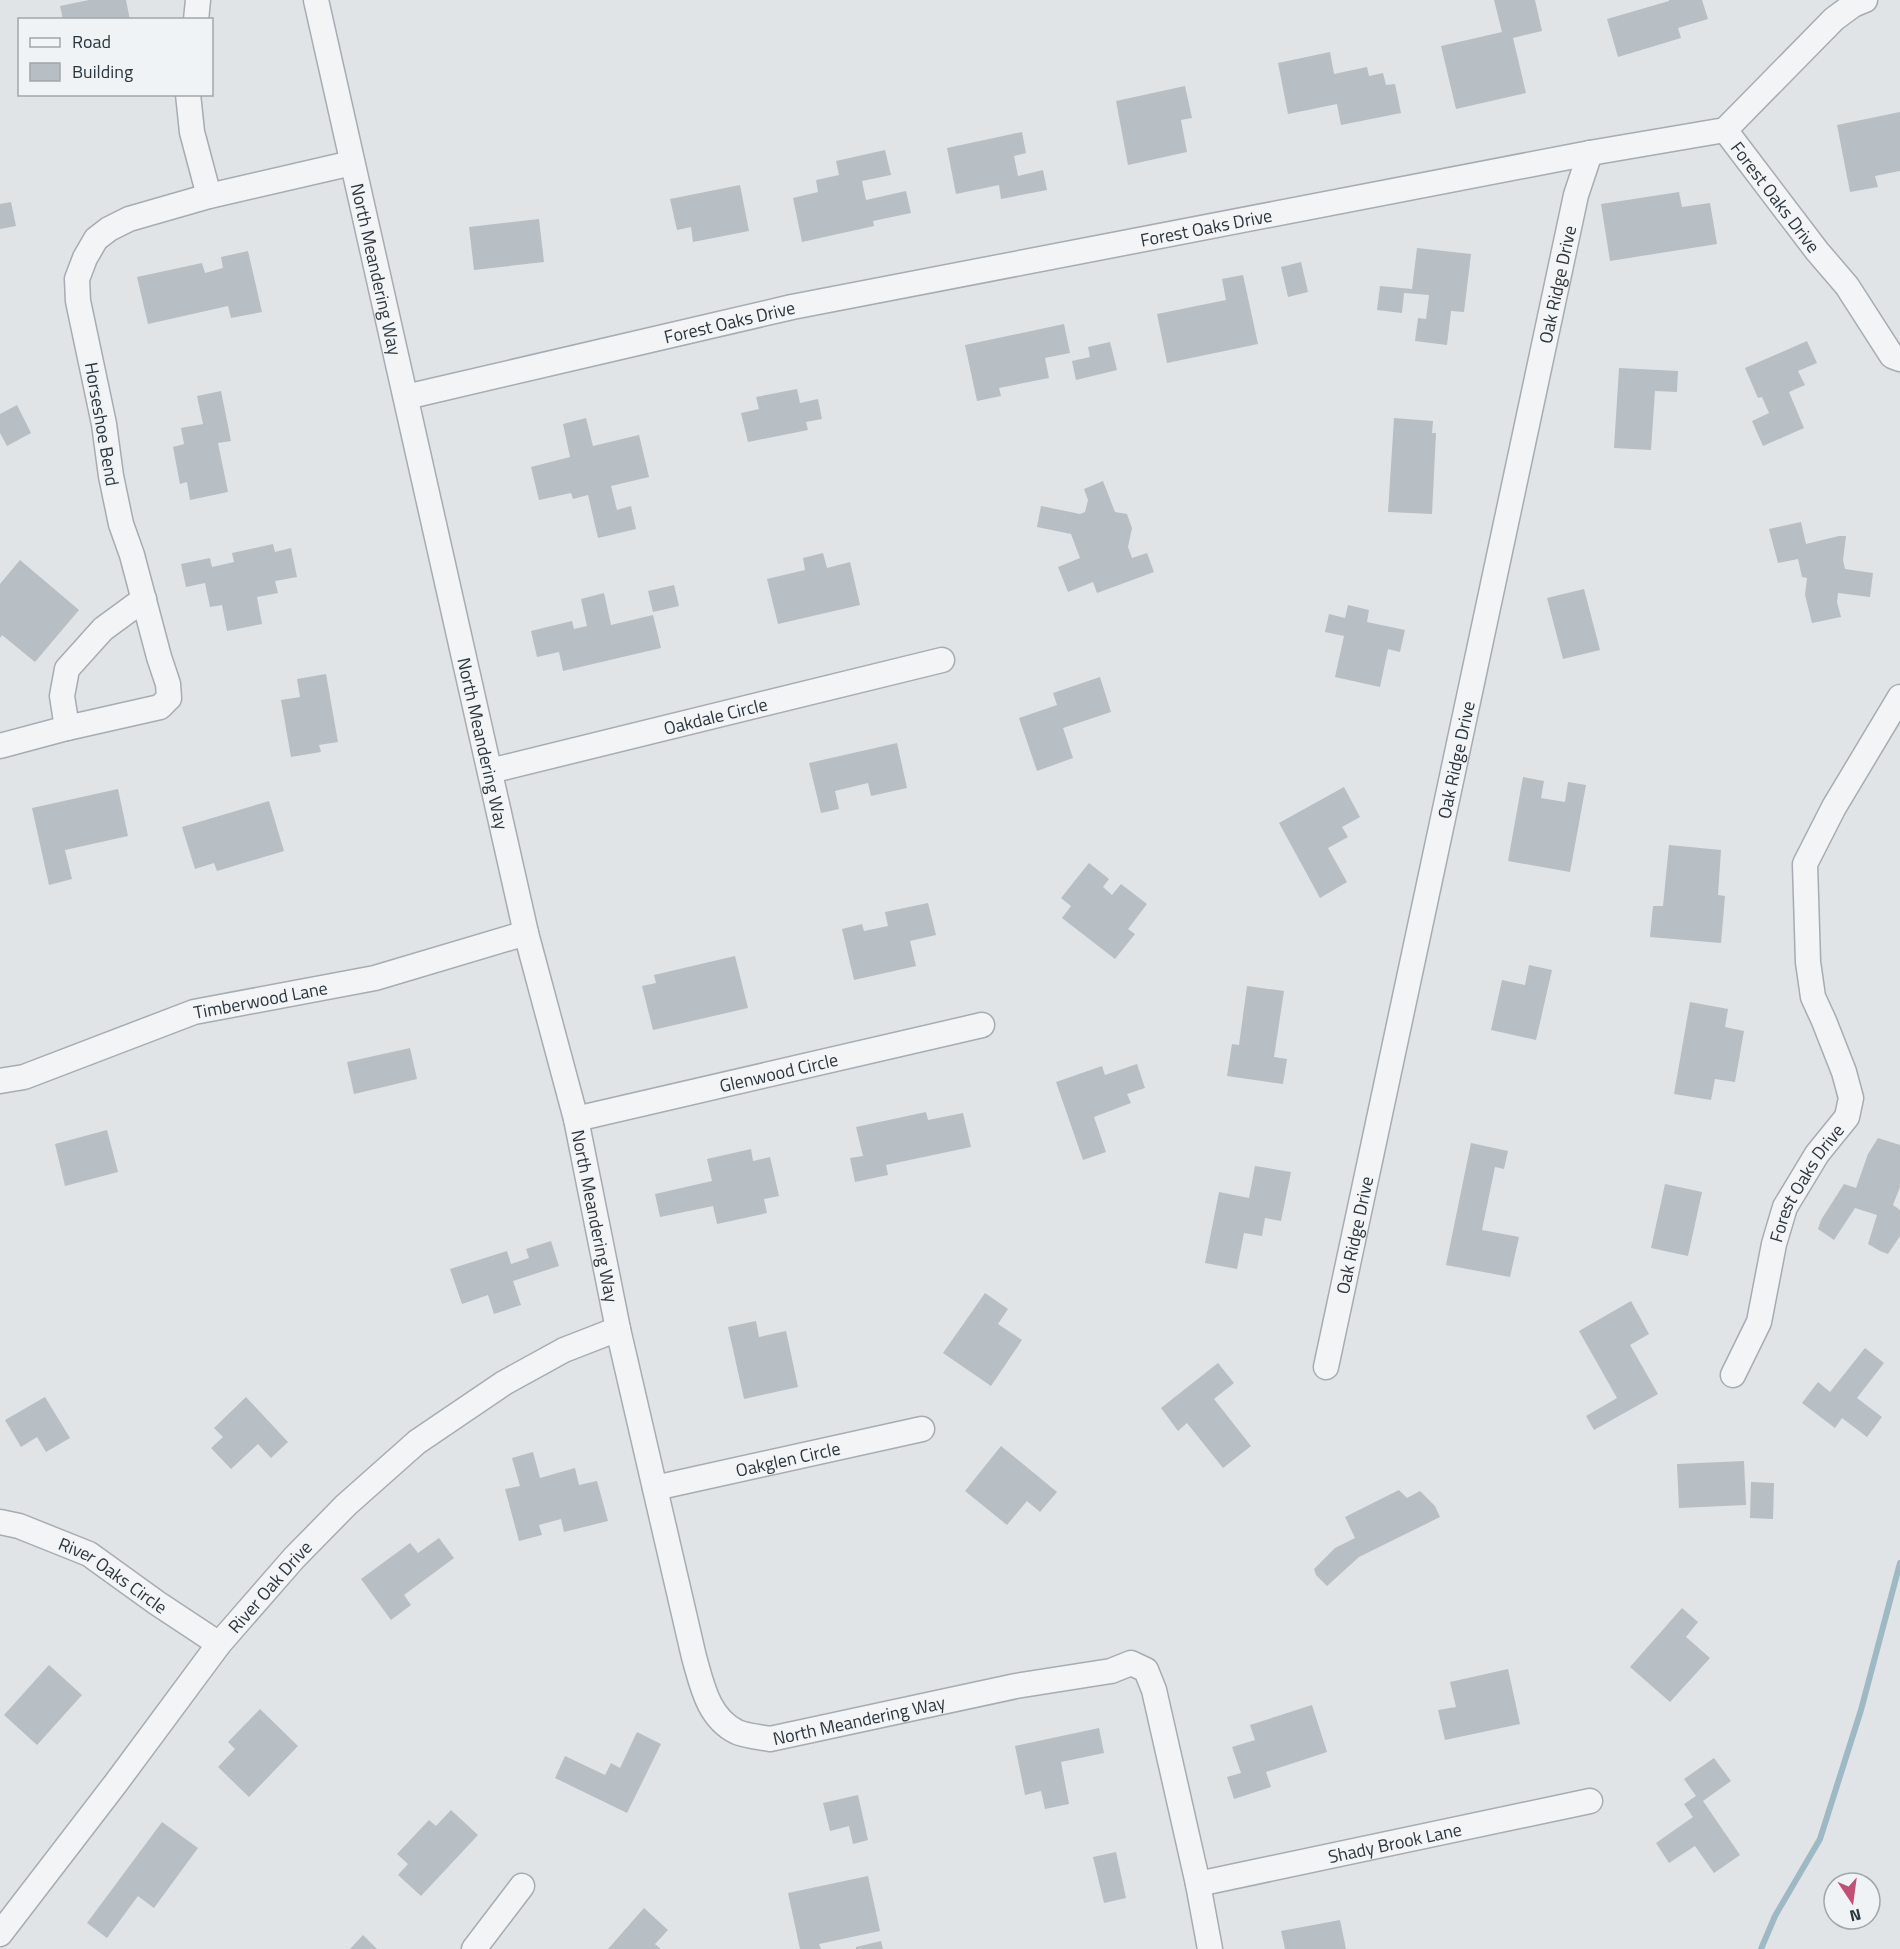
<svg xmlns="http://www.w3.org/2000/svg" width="1900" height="1949" font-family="'Titillium Web',sans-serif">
	<rect width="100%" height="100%" fill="#e0e4e7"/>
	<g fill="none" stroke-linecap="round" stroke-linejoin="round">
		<path stroke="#9eb8c4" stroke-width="6" d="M1761,1949L1775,1916L1820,1839L1861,1710L1900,1563"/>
	</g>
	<g fill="#b7bec4">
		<path d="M89,0H126L130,20H63L60,6Z"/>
		<path d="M1494,0H1535L1542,31L1513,38L1526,93L1456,109L1441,46L1502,32Z"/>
		<path d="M1669,0H1702L1708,19L1678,28L1681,38L1618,57L1607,19L1669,1Z"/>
		<path d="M1330,52L1334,74L1367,67L1369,76L1383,73L1386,85L1395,84L1401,113L1341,125L1337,104L1288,114L1278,63Z"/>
		<path d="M1185,86L1192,118L1181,120L1187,152L1128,165L1116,101Z"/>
		<path d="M1900,112V171L1875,176L1878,187L1850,192L1837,125Z"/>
		<path d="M1022,132L1026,153L1014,156L1018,176L1043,170L1047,190L1001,199L999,185L956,194L947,148Z"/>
		<path d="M885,150L891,175L862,181L866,200L906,191L911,213L873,221L874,226L802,242L793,198L818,192L816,180L839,175L836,161Z"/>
		<path d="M740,185L749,231L693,242L691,227L677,230L670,199Z"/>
		<path d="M1679,192L1682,207L1710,203L1717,244L1610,261L1601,204Z"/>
		<path d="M11,202L16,226L0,229V204Z"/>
		<path d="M539,219L544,262L474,270L469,227Z"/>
		<path d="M1417,248L1471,254L1464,312L1451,311L1447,345L1415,341L1418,318L1426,319L1429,295L1404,293L1402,313L1377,310L1380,286L1412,289Z"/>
		<path d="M248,251L262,312L231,318L228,306L148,324L137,277L202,263L205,273L223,268L221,257Z"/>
		<path d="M1301,262L1308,292L1288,297L1281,267Z"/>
		<path d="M1243,275L1258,344L1167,363L1157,314L1226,300L1222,279Z"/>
		<path d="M1064,324L1070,353L1045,358L1049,378L999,388L1001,396L977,401L965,345Z"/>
		<path d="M1807,341L1817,363L1798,371L1805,385L1789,392L1804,428L1763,446L1752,421L1769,413L1762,397L1758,398L1745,368Z"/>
		<path d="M1110,342L1117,370L1076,380L1072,361L1090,357L1088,347Z"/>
		<path d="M1619,368L1678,371L1677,392L1655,391L1651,450L1614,448Z"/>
		<path d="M797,389L800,403L818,399L822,419L806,422L808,430L748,442L741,413L759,409L756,397Z"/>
		<path d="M221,391L231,441L218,443L228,492L190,500L187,482L180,484L173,447L184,444L181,428L203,424L197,396Z"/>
		<path d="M17,405L31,433L7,446L0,433V414Z"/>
		<path d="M586,418L593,446L639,435L649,477L611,486L617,510L631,506L636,529L598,538L588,495L573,499L571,493L539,500L531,467L570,457L563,424Z"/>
		<path d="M1394,418L1433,421L1432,433H1436L1432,514L1388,512Z"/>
		<path d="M1103,481L1115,512L1127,514L1132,528L1128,547L1132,558L1147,553L1154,572L1097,593L1093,582L1068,592L1058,567L1080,558L1071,534L1037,527L1041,506L1080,514L1085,512L1088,500L1084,489Z"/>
		<path d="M1801,522L1806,544L1839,536H1846L1843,560L1845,569L1873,573L1870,597L1838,593L1837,602L1841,617L1812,623L1805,595L1807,578L1802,577L1798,559L1778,563L1769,529Z"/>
		<path d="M273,544L275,552L291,548L297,577L275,581L278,593L257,597L262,624L227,631L222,605L210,607L205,583L186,587L181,564L210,558L212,567L234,562L232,553Z"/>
		<path d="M823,553L827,568L850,562L860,605L778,624L767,579L805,570L803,558Z"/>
		<path d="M20,560L79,610L35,662L2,635L0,638V584Z"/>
		<path d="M674,585L679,606L653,612L648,591Z"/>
		<path d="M1584,589L1600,650L1563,659L1547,598Z"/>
		<path d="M604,593L611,625L653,615L661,648L563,671L559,652L537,657L531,631L572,621L574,629L587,626L581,599Z"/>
		<path d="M1348,605L1369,610L1367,622L1405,630L1400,652L1388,649L1380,687L1335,677L1344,636L1325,632L1329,614L1345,618Z"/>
		<path d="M326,674L338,742L319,745L321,752L291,757L281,700L300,697L297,679Z"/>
		<path d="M1100,677L1111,712L1063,728L1073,758L1037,771L1019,718L1057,705L1053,693Z"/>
		<path d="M897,743L907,788L871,796L868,783L835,791L839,809L821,813L809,763Z"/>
		<path d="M1523,777L1544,781L1541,798L1565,802L1568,782L1586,785L1570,872L1508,861Z"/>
		<path d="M1344,787L1360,817L1342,827L1348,837L1328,848L1347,882L1320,898L1279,823Z"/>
		<path d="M118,789L128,836L65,850L72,879L49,885L32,808Z"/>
		<path d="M269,801L284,851L217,871L214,863L195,869L182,827Z"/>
		<path d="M1669,845L1721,850L1718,895L1725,896L1721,943L1650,937L1653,906H1663Z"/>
		<path d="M1089,863L1109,879L1103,887L1112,895L1121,884L1147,904L1128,929L1135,934L1115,959L1062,918L1071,906L1061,898Z"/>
		<path d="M928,903L936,935L910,941L916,966L854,980L842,929L862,924L864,931L888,926L885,912Z"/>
		<path d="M735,956L748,1008L653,1030L642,986L656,983L654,975Z"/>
		<path d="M1529,965L1552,970L1536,1040L1491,1030L1502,980L1525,985Z"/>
		<path d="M1247,986L1284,991L1274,1057L1287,1059L1283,1084L1227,1076L1232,1044L1239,1045Z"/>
		<path d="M1690,1002L1728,1009L1725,1027L1744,1031L1735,1082L1715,1079L1711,1100L1674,1094Z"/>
		<path d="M410,1048L417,1079L354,1094L347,1062Z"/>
		<path d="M1137,1064L1145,1088L1127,1094L1131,1103L1094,1117L1106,1152L1083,1160L1056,1082L1102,1066L1105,1075Z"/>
		<path d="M926,1112L928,1120L963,1113L971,1147L886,1165L888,1175L855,1182L850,1158L863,1156L856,1127Z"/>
		<path d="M107,1130L118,1172L65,1186L55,1144Z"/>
		<path d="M1878,1138L1900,1145V1187L1893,1205L1900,1210V1236L1888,1254L1880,1251L1868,1244L1877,1215L1855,1208L1834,1240L1818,1229L1821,1220L1844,1184L1856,1188L1868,1154Z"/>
		<path d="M1471,1143L1508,1151L1504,1169L1495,1167L1482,1230L1519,1237L1510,1277L1446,1265Z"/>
		<path d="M751,1149L753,1161L770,1157L779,1196L764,1199L767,1213L717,1224L713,1206L660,1217L655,1194L712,1181L707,1159Z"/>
		<path d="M1255,1166L1291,1172L1281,1221L1265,1218L1262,1236L1244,1233L1237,1269L1205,1263L1219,1192L1249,1198Z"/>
		<path d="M1665,1184L1702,1192L1688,1256L1651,1248Z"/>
		<path d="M551,1241L559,1266L513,1281L521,1305L494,1314L488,1295L462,1304L450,1269L507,1251L511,1264L529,1258L526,1249Z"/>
		<path d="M985,1293L1008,1309L998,1324L1022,1340L991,1386L943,1353Z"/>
		<path d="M1631,1301L1649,1334L1630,1345L1658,1394L1594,1430L1586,1416L1617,1398L1579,1331Z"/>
		<path d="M756,1321L759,1337L786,1331L798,1387L744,1399L728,1327Z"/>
		<path d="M1865,1348L1884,1363L1857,1398L1882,1417L1867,1437L1842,1418L1835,1428L1802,1403L1818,1382L1830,1392Z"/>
		<path d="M1218,1363L1234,1383L1214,1399L1251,1446L1223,1468L1187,1423L1178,1431L1161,1408Z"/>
		<path d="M45,1397L70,1438L46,1452L37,1437L21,1447L5,1420Z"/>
		<path d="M246,1397L288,1442L271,1458L258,1444L231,1469L211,1448L223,1437L214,1428Z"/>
		<path d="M1001,1446L1057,1492L1040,1512L1027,1501L1007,1525L965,1491Z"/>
		<path d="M533,1452L540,1478L575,1468L579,1485L597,1481L608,1521L564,1532L561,1519L539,1525L542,1535L519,1541L505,1489L520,1486L512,1458Z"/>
		<path d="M1744,1461L1746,1505L1679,1508L1677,1464Z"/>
		<path d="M1751,1482L1774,1483L1773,1519L1750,1518Z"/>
		<path d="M1399,1490L1407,1498L1420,1491L1435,1506L1440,1517L1359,1557L1327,1586L1316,1575L1314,1569L1335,1548L1355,1538L1345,1517Z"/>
		<path d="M439,1538L454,1558L404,1595L411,1605L391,1620L361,1579L410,1543L418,1553Z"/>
		<path d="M1682,1608L1698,1622L1686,1637L1710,1658L1670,1702L1630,1667Z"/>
		<path d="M49,1665L82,1695L37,1745L4,1715Z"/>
		<path d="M1508,1669L1520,1724L1445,1740L1438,1710L1456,1707L1450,1682Z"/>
		<path d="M1312,1705L1327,1752L1266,1772L1271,1787L1234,1799L1227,1777L1241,1773L1232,1747L1255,1740L1250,1725Z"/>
		<path d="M260,1709L298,1746L249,1797L218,1767L235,1749L228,1742Z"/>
		<path d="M1099,1728L1104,1753L1061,1762L1069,1804L1045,1809L1041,1791L1025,1795L1015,1746Z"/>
		<path d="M637,1732L661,1744L627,1813L555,1778L565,1756L605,1775L611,1763L620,1768Z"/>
		<path d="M1714,1758L1731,1781L1703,1801L1740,1855L1714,1873L1695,1846L1669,1863L1656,1843L1693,1817L1684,1804L1696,1796L1684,1779Z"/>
		<path d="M858,1795L868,1840L853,1844L849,1826L830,1831L823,1803Z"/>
		<path d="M451,1810L478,1835L421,1896L398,1875L408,1864L397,1854L429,1820L436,1826Z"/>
		<path d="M162,1822L198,1848L154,1908L138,1896L107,1938L87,1923Z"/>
		<path d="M1116,1852L1126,1898L1104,1903L1093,1857Z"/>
		<path d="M868,1876L880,1931L819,1944L821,1949H800L788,1893Z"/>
		<path d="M644,1908L668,1930L655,1944L661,1949H608Z"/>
		<path d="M1340,1920L1346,1949H1285L1281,1931Z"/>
		<path d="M363,1935L377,1949H350Z"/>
		<path d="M881,1941L883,1949H856V1947Z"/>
	</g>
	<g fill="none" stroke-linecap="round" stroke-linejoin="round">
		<g stroke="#a6acb1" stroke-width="27">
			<g id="minor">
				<path id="s1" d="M316,0L526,933L576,1119L618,1329L694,1657C702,1685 708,1718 737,1732C746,1736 760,1737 770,1739L1016,1686L1111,1671L1131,1663L1146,1670L1154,1690L1198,1884L1210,1949"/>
				<path d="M196,20L198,0"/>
				<path d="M188,94L192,132L209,196"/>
				<path d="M1725,130L1834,19L1853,5L1865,0"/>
				<path id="s2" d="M406,397L792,307L1590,153L1725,130L1817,251L1847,286L1892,356L1900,359"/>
				<path d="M67,728L62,696L67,669L103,629L144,599"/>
				<path d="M0,746L67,728L160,707L169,698L168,684L159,657L132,555L121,524L111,476L104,424L78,301L77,279L85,258L96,239L109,229L129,219L209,196L352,163"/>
				<path id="s3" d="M490,771L942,660"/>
				<path id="s4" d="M0,1081L24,1077L194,1012L375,978L526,933"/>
				<path id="s5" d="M576,1119L982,1025"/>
				<path id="s6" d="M1326,1367L1576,195L1590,153"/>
				<path id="s7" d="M1733,1375L1759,1322L1774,1244L1785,1207L1817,1154L1847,1117L1851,1098L1844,1072L1824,1021L1813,997L1808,962L1805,864L1834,807L1900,697"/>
				<path id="s8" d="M655,1488L922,1429"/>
				<path id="s9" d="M0,1522L19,1526L89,1554L157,1603L219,1644"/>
				<path id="s10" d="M1198,1884L1590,1801"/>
				<path id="s11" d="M0,1934L116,1783L219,1644L294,1558L346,1505L417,1442L504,1383L564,1350L618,1329"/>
				<path d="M474,1949L522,1886"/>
			</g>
		</g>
		<use href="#minor" stroke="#f2f4f6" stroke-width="24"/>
	</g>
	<g text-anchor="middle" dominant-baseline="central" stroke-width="5" stroke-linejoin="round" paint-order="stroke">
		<g font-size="18" fill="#2a353d" stroke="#eff3f5">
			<text stroke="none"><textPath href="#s2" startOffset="1430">Forest Oaks Drive</textPath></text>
			<text stroke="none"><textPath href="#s2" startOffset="818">Forest Oaks Drive</textPath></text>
			<text stroke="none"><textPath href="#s1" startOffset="276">North Meandering Way</textPath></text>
			<text stroke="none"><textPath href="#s6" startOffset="1107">Oak Ridge Drive</textPath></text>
			<text stroke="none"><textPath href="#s2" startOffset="332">Forest Oaks Drive</textPath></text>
			<text transform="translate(102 424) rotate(80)">Horseshoe Bend</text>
			<text stroke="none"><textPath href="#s3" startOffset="232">Oakdale Circle</textPath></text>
			<text stroke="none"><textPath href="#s1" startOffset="762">North Meandering Way</textPath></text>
			<text stroke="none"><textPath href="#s6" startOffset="621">Oak Ridge Drive</textPath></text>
			<text stroke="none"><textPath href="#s4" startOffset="274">Timberwood Lane</textPath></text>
			<text stroke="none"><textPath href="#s5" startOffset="208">Glenwood Circle</textPath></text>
			<text stroke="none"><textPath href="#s7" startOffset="208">Forest Oaks Drive</textPath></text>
			<text stroke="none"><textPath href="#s1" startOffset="1248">North Meandering Way</textPath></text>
			<text stroke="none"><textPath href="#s6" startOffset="135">Oak Ridge Drive</textPath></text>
			<text stroke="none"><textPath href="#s8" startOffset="136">Oakglen Circle</textPath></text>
			<text stroke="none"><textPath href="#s9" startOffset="126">River Oaks Circle</textPath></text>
			<text stroke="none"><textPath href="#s11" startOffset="440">River Oak Drive</textPath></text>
			<text stroke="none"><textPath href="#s1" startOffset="1914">North Meandering Way</textPath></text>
			<text stroke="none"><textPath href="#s10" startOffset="201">Shady Brook Lane</textPath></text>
		</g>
	</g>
	<rect x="18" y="18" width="195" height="78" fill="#eff3f5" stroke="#a0a7ab" stroke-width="1.5"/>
	<rect x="30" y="38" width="30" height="9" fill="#f2f4f6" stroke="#a0a7ab" stroke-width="1.5"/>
	<text x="72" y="48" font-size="18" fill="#2a353d">Road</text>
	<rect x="30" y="63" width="30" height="18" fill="#b7bec4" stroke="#a0a7ab" stroke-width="1.5"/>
	<text x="72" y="78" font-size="18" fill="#2a353d">Building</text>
	<g transform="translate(1852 1901) rotate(167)"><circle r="28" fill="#eff3f5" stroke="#a0a7ab" stroke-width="1.5"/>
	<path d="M0-4.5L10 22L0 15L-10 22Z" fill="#c25076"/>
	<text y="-9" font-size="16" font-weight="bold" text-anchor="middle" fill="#2a353d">N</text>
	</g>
</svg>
